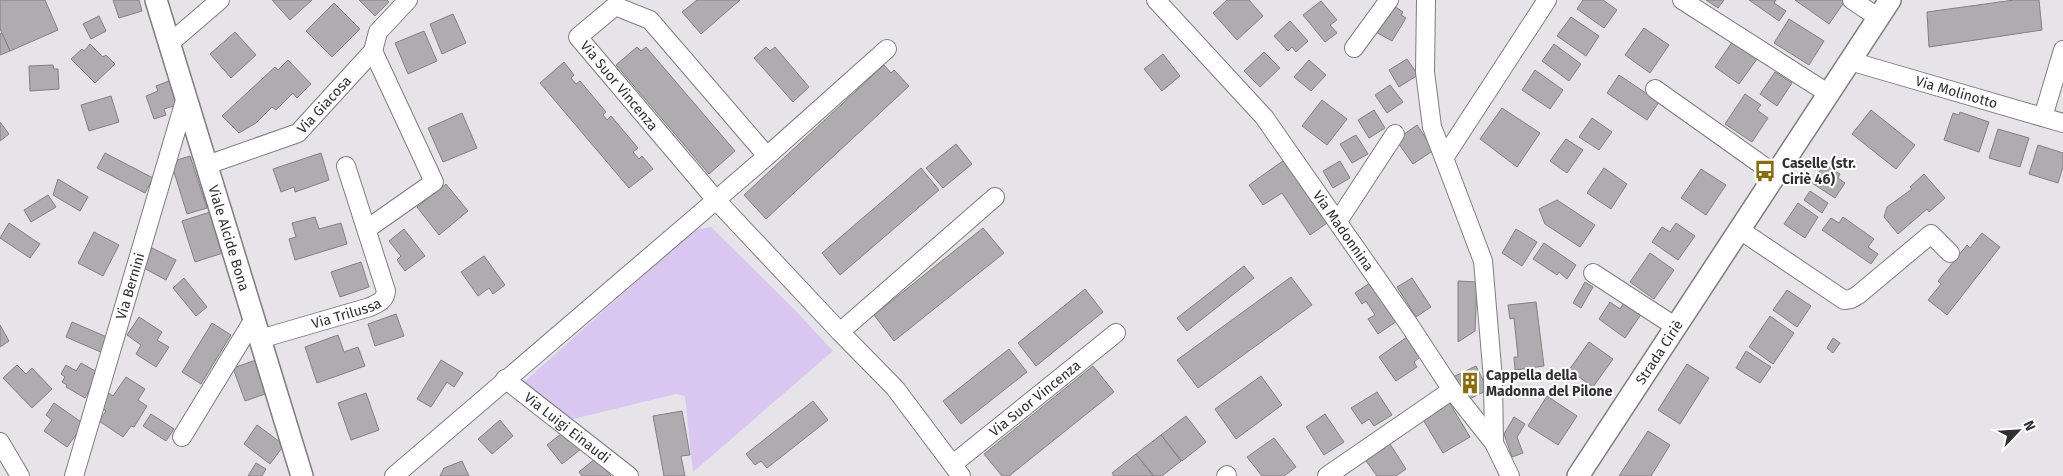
<svg xmlns="http://www.w3.org/2000/svg" width="2063" height="476" font-family="'Fira Sans',sans-serif">
	<rect width="100%" height="100%" fill="#e6e4e8"/>
	<path fill="#d9c7f2" d="M711,227L796,311L833,351L693,472L685,396L676,394L573,419L523,383L694,230Z"/>
	<g fill="#aeacaf" stroke="#828083">
		<path d="M0,0H45L58,30L10,51L0,29Z"/>
		<path d="M113,0H139L142,11L119,18Z"/>
		<path d="M272,0H312L290,20Z"/>
		<path d="M359,0H387L389,2L375,16Z"/>
		<path d="M697,0H740L701,34L682,12Z"/>
		<path d="M1227,0H1249L1263,16L1237,40L1213,13Z"/>
		<path d="M1583,0H1603L1617,10L1604,28L1577,9Z"/>
		<path d="M1706,0H1724L1718,8Z"/>
		<path d="M1749,0H1776L1774,3L1786,11L1779,21Z"/>
		<path d="M1795,0H1843L1845,1L1829,24Z"/>
		<path d="M2014,0H2039L2042,30L1929,47L1927,12Z"/>
		<path d="M1321,1L1337,20L1330,25L1337,33L1325,42L1303,15Z"/>
		<path d="M334,3L360,29L332,57L306,31Z"/>
		<path d="M1391,4L1403,12L1401,15L1406,18L1392,41L1374,31Z"/>
		<path d="M453,14L466,43L442,54L430,24Z"/>
		<path d="M99,16L106,31L91,39L83,24Z"/>
		<path d="M1571,17L1599,36L1586,56L1557,36Z"/>
		<path d="M1789,19L1824,41L1809,65L1774,43Z"/>
		<path d="M1290,21L1308,41L1296,52L1292,47L1288,51L1274,36Z"/>
		<path d="M1644,28L1669,45L1650,73L1625,55Z"/>
		<path d="M424,31L437,61L408,74L395,43Z"/>
		<path d="M235,32L256,55L231,78L210,54Z"/>
		<path d="M2,33L10,51L0,55V34Z"/>
		<path d="M1735,38L1751,49L1748,53L1757,59L1739,84L1715,67Z"/>
		<path d="M90,44L103,57L106,55L115,64L95,83L71,59L82,49L84,51Z"/>
		<path d="M1554,44L1581,64L1569,81L1542,61Z"/>
		<path d="M637,47L641,51L646,47L735,151L709,174L616,65Z"/>
		<path d="M766,47L770,51L775,47L809,87L793,102L754,58Z"/>
		<path d="M1264,52L1280,68L1260,87L1244,71Z"/>
		<path d="M1163,54L1180,76L1162,91L1144,69Z"/>
		<path d="M1407,59L1418,75L1399,87L1389,70Z"/>
		<path d="M288,60L311,84L297,98L293,93L276,110L272,107L256,123L239,133L222,116L275,67L278,70Z"/>
		<path d="M1309,60L1326,75L1311,91L1294,77Z"/>
		<path d="M564,62L574,75L571,78L576,84L580,81L606,112L603,115L607,120L611,116L638,148L633,152L639,159L642,156L653,169L629,188L540,83Z"/>
		<path d="M53,65L54,69H58L59,89L30,91L29,66Z"/>
		<path d="M884,65L891,73L894,70L909,86L766,219L744,195Z"/>
		<path d="M1535,70L1563,90L1550,109L1522,90Z"/>
		<path d="M1775,72L1792,83L1777,106L1760,94Z"/>
		<path d="M1619,75L1659,102L1647,120L1607,93Z"/>
		<path d="M169,81L177,105L164,109L166,115L154,119L146,96L158,91L156,86Z"/>
		<path d="M1390,85L1403,102L1387,113L1375,95Z"/>
		<path d="M1745,94L1761,105L1757,110L1768,118L1752,142L1725,124Z"/>
		<path d="M111,96L119,122L89,131L81,105Z"/>
		<path d="M1322,100L1347,119L1327,145L1302,126Z"/>
		<path d="M1502,108L1540,133L1517,167L1480,139Z"/>
		<path d="M1374,110L1385,128L1369,138L1358,120Z"/>
		<path d="M1871,110L1915,145L1896,169L1852,134Z"/>
		<path d="M1960,112L1989,122L1979,152L1944,140L1953,113L1959,115Z"/>
		<path d="M462,113L477,148L443,162L428,128Z"/>
		<path d="M1592,118L1612,132L1599,150L1579,137Z"/>
		<path d="M0,122L9,134L0,141Z"/>
		<path d="M1417,125L1434,150L1413,164L1396,140Z"/>
		<path d="M1998,129L2029,138L2020,167L1989,158Z"/>
		<path d="M1356,135L1368,154L1352,163L1340,144Z"/>
		<path d="M1566,139L1583,150L1567,173L1550,161Z"/>
		<path d="M956,144L972,164L943,188L926,168Z"/>
		<path d="M2038,145L2063,153V167L2058,183L2029,174Z"/>
		<path d="M105,153L153,178L145,193L97,168Z"/>
		<path d="M321,153L329,180L295,192L294,187L281,192L273,169Z"/>
		<path d="M190,156L207,208L187,214L171,162Z"/>
		<path d="M1287,158L1330,221L1310,235L1282,193L1263,205L1249,185Z"/>
		<path d="M1340,161L1350,178L1333,188L1323,171Z"/>
		<path d="M1824,164L1840,174L1838,178L1845,183L1835,198L1812,183Z"/>
		<path d="M921,168L939,190L840,275L822,253Z"/>
		<path d="M1604,168L1627,184L1611,209L1587,193Z"/>
		<path d="M1701,169L1726,185L1706,215L1681,198Z"/>
		<path d="M1924,174L1945,198L1929,212L1927,209L1898,234L1884,217L1887,207L1912,189L1910,187Z"/>
		<path d="M58,179L88,197L80,211L53,195Z"/>
		<path d="M446,184L468,211L439,235L417,207Z"/>
		<path d="M1810,191L1828,203L1822,213L1804,200Z"/>
		<path d="M48,195L56,207L31,222L24,210Z"/>
		<path d="M1557,200L1595,225L1580,247L1545,224L1539,209Z"/>
		<path d="M1798,203L1818,217L1805,238L1784,224Z"/>
		<path d="M210,212L223,253L195,262L182,221Z"/>
		<path d="M315,217L319,229L341,223L347,244L295,260L289,239L296,237L292,223Z"/>
		<path d="M1843,217L1874,239L1868,247L1878,254L1871,264L1822,230L1831,218L1839,223Z"/>
		<path d="M9,223L40,244L30,258L0,238Z"/>
		<path d="M1676,223L1695,236L1678,260L1652,242L1662,227L1670,232Z"/>
		<path d="M983,228L1004,253L894,341L874,315Z"/>
		<path d="M404,229L425,256L405,271L397,260L401,256L389,241Z"/>
		<path d="M1516,229L1537,242L1522,266L1502,253Z"/>
		<path d="M94,232L119,245L103,276L78,263Z"/>
		<path d="M1982,233L2000,247L1947,315L1928,300L1941,284L1938,281L1967,245L1970,248Z"/>
		<path d="M1544,243L1576,265L1567,279L1559,272L1557,275L1533,259Z"/>
		<path d="M152,248L176,260L166,280L142,267Z"/>
		<path d="M1650,253L1674,270L1654,299L1630,282Z"/>
		<path d="M484,256L505,285L493,294L489,288L478,296L461,272Z"/>
		<path d="M361,262L369,287L340,297L331,272Z"/>
		<path d="M1244,266L1254,278L1187,331L1177,318Z"/>
		<path d="M1291,277L1312,305L1198,388L1177,360Z"/>
		<path d="M184,278L207,307L196,316L173,288Z"/>
		<path d="M1412,278L1431,307L1416,317L1397,287Z"/>
		<path d="M1374,280L1400,319L1378,334L1368,319L1375,315L1366,301L1362,304L1355,293Z"/>
		<path d="M1458,281L1477,282L1475,331L1458,342Z"/>
		<path d="M1585,282L1593,287L1581,308L1573,303Z"/>
		<path d="M1085,289L1103,312L1036,366L1018,343Z"/>
		<path d="M1787,290L1811,306L1797,327L1773,310Z"/>
		<path d="M1625,301L1642,313L1625,338L1599,319L1610,302L1620,309Z"/>
		<path d="M1536,302L1544,366L1515,370L1514,357H1518L1514,318L1510,319L1508,305Z"/>
		<path d="M396,314L404,336L375,346L368,324Z"/>
		<path d="M1770,316L1794,333L1773,364L1749,347Z"/>
		<path d="M139,317L162,332L157,340L169,347L156,367L136,354L141,345L127,335Z"/>
		<path d="M72,322L109,338L103,353L66,337Z"/>
		<path d="M212,323L231,335L201,384L182,372Z"/>
		<path d="M0,325L9,341L0,347Z"/>
		<path d="M338,335L344,352L358,347L365,366L317,383L305,347Z"/>
		<path d="M1407,337L1420,357L1414,362L1417,367L1396,381L1379,357Z"/>
		<path d="M1833,338L1840,343L1833,353L1827,348Z"/>
		<path d="M1589,342L1613,359L1593,387L1569,370Z"/>
		<path d="M1009,349L1027,372L961,424L943,401Z"/>
		<path d="M1746,351L1771,367L1760,383L1736,368Z"/>
		<path d="M256,360L268,393L245,401L233,368Z"/>
		<path d="M441,360L463,373L454,387L447,382L431,407L417,399Z"/>
		<path d="M81,363L99,373L85,398L66,387L67,385L62,382L65,377L61,374L66,365L76,371Z"/>
		<path d="M1687,364L1709,378L1680,424L1658,410Z"/>
		<path d="M17,365L26,374L32,368L52,389L32,408L3,378Z"/>
		<path d="M1093,366L1114,392L1009,476H1002L984,454Z"/>
		<path d="M1476,366L1488,390L1465,401L1453,377Z"/>
		<path d="M1261,376L1282,405L1236,439L1215,409Z"/>
		<path d="M126,377L145,389L138,400L147,406L134,427L131,426L123,437L99,421L106,411L98,406L107,392L113,396Z"/>
		<path d="M1377,392L1392,415L1374,426L1369,419L1362,424L1351,408Z"/>
		<path d="M366,393L379,430L351,440L338,403Z"/>
		<path d="M1547,396L1577,416L1558,445L1528,426Z"/>
		<path d="M813,401L828,420L767,468L761,461L755,465L746,454Z"/>
		<path d="M1449,402L1470,437L1443,453L1422,418Z"/>
		<path d="M54,403L84,424L67,447L44,431L52,420L46,415Z"/>
		<path d="M682,411L690,455L681,456L685,476H664L653,416Z"/>
		<path d="M151,414L174,429L166,441L143,426Z"/>
		<path d="M1325,414L1344,442L1324,455L1306,427Z"/>
		<path d="M1186,416L1206,442L1182,461L1161,435Z"/>
		<path d="M1514,417L1525,424L1517,437L1523,453L1512,457L1504,434Z"/>
		<path d="M500,420L513,436L492,454L478,439Z"/>
		<path d="M257,425L284,445L270,464L244,444Z"/>
		<path d="M566,430L581,449L562,464L547,445Z"/>
		<path d="M1648,431L1670,445L1651,476H1619Z"/>
		<path d="M1161,435L1181,461L1162,476H1154L1136,454Z"/>
		<path d="M1274,438L1296,467L1284,476H1262L1247,457Z"/>
		<path d="M1390,444L1406,469L1396,476H1377L1364,458L1379,448L1380,451Z"/>
		<path d="M1136,454L1153,476H1114L1112,473Z"/>
		<path d="M596,458L611,476H582L579,472Z"/>
		<path d="M462,461L469,476H440L444,468Z"/>
		<path d="M256,463L266,469L262,476H248Z"/>
	</g>
	<g fill="none" stroke-linecap="round" stroke-linejoin="round">
		<g stroke="#7e7d80" stroke-width="20">
			<g id="minor">
				<path id="s1" d="M1156,0L1264,117L1408,323L1452,390L1494,443L1510,476"/>
				<path d="M1426,0L1425,72L1432,127L1444,158"/>
				<path d="M1682,0L1829,94"/>
				<path d="M1852,0L1879,18"/>
				<path d="M615,6L650,20L767,156L716,200L578,37Z"/>
				<path d="M170,43L220,0"/>
				<path d="M1354,48L1389,0"/>
				<path id="s2" d="M1850,61L2063,123"/>
				<path d="M1655,89L1776,175"/>
				<path d="M2043,117L2063,50"/>
				<path d="M767,156L887,49"/>
				<path id="s3" d="M207,165L298,133L373,51L378,32L408,0"/>
				<path d="M1338,221L1395,134"/>
				<path d="M367,229L434,182L373,51"/>
				<path d="M1740,230L1844,300L1851,299L1858,295L1931,234L1950,253"/>
				<path d="M1593,273L1676,327"/>
				<path d="M840,332L995,197"/>
				<path id="s4" d="M260,339L370,307C378,303 385,301 386,291L346,166"/>
				<path id="s5" d="M505,379L629,476"/>
				<path d="M182,437L254,319"/>
				<path d="M0,442L20,476"/>
				<path d="M1494,443L1493,379L1483,261L1444,158L1547,0"/>
				<path id="s6" d="M953,464L1116,333"/>
				<path id="s7" d="M74,476L186,97"/>
				<path d="M394,476L716,200L840,332L895,388L961,476"/>
				<path d="M1226,476L1227,475"/>
				<path d="M1327,476L1452,390"/>
			</g>
		</g>
		<g stroke="#7e7d80" stroke-width="24">
			<g id="tertiary">
				<path id="s8" d="M156,0L302,476"/>
				<path id="s9" d="M1578,476L1890,0"/>
			</g>
		</g>
		<use href="#minor" stroke="#fff" stroke-width="18"/>
		<use href="#tertiary" stroke="#fff" stroke-width="21"/>
	</g>
	<defs>
		<g id="bus-bare" transform="scale(1.725)"><path d="M-5-6H5V4H4V6H2V4H-2V6H-4V4H-5ZM-3.5-4V0h7V-4ZM-3.5 1.2v1.5H-2V1.2ZM2 1.2v1.5H3.5V1.2Z" fill="#8b6c0d" stroke="#fff" stroke-width="2.5" paint-order="stroke"/></g>
		<g id="building-bare" transform="scale(1.725)"><path d="M-4-6H4V6H1V3H-1V6H-4ZM-2.5-4.3h1.7v1.8h-1.7ZM.8-4.3h1.7v1.8H.8ZM-2.5-1h1.7V.8h-1.7ZM.8-1h1.7V.8H.8Z" fill="#8b6c0d" stroke="#fff" stroke-width="2.5" paint-order="stroke"/></g>
	</defs>
	<g fill-rule="evenodd">
		<use href="#bus-bare" x="1765" y="171"/>
		<use href="#building-bare" x="1470" y="383"/>
	</g>
	<g text-anchor="middle" dominant-baseline="central" stroke-width="4" stroke-linejoin="round" paint-order="stroke">
		<g font-size="14" fill="#313031" stroke="#fff">
			<text transform="translate(619 86) rotate(50)">Via Suor Vincenza</text>
			<text stroke="none"><textPath href="#s2" startOffset="111">Via Molinotto</textPath></text>
			<text stroke="none"><textPath href="#s3" startOffset="135">Via Giacosa</textPath></text>
			<text stroke="none"><textPath href="#s1" startOffset="298">Via Madonnina</textPath></text>
			<text stroke="none"><textPath href="#s8" startOffset="249">Viale Alcide Bona</textPath></text>
			<text stroke="none"><textPath href="#s7" startOffset="198">Via Bernini</textPath></text>
			<text stroke="none"><textPath href="#s4" startOffset="90">Via Trilussa</textPath></text>
			<text stroke="none"><textPath href="#s9" startOffset="148">Strada Ciriè</textPath></text>
			<text stroke="none"><textPath href="#s6" startOffset="105">Via Suor Vincenza</textPath></text>
			<text stroke="none"><textPath href="#s5" startOffset="79">Via Luigi Einaudi</textPath></text>
		</g>
		<g font-size="14" font-weight="bold" fill="#313031" stroke="#fff" text-anchor="start">
			<text x="1782" y="163">Caselle (str.<tspan x="1782" dy="16">Ciriè 46)</tspan></text>
			<text x="1486" y="375">Cappella della<tspan x="1486" dy="16">Madonna del Pilone</tspan></text>
		</g>
	</g>
	<g transform="translate(2018 431) rotate(65)" stroke="#ffffff" stroke-width="4" paint-order="stroke">
	<path d="M0-4L9 19L0 12L-9 19Z" fill="#313031"/>
	<text y="-8" font-size="14" font-weight="bold" text-anchor="middle" fill="#313031">N</text>
	</g>
</svg>
